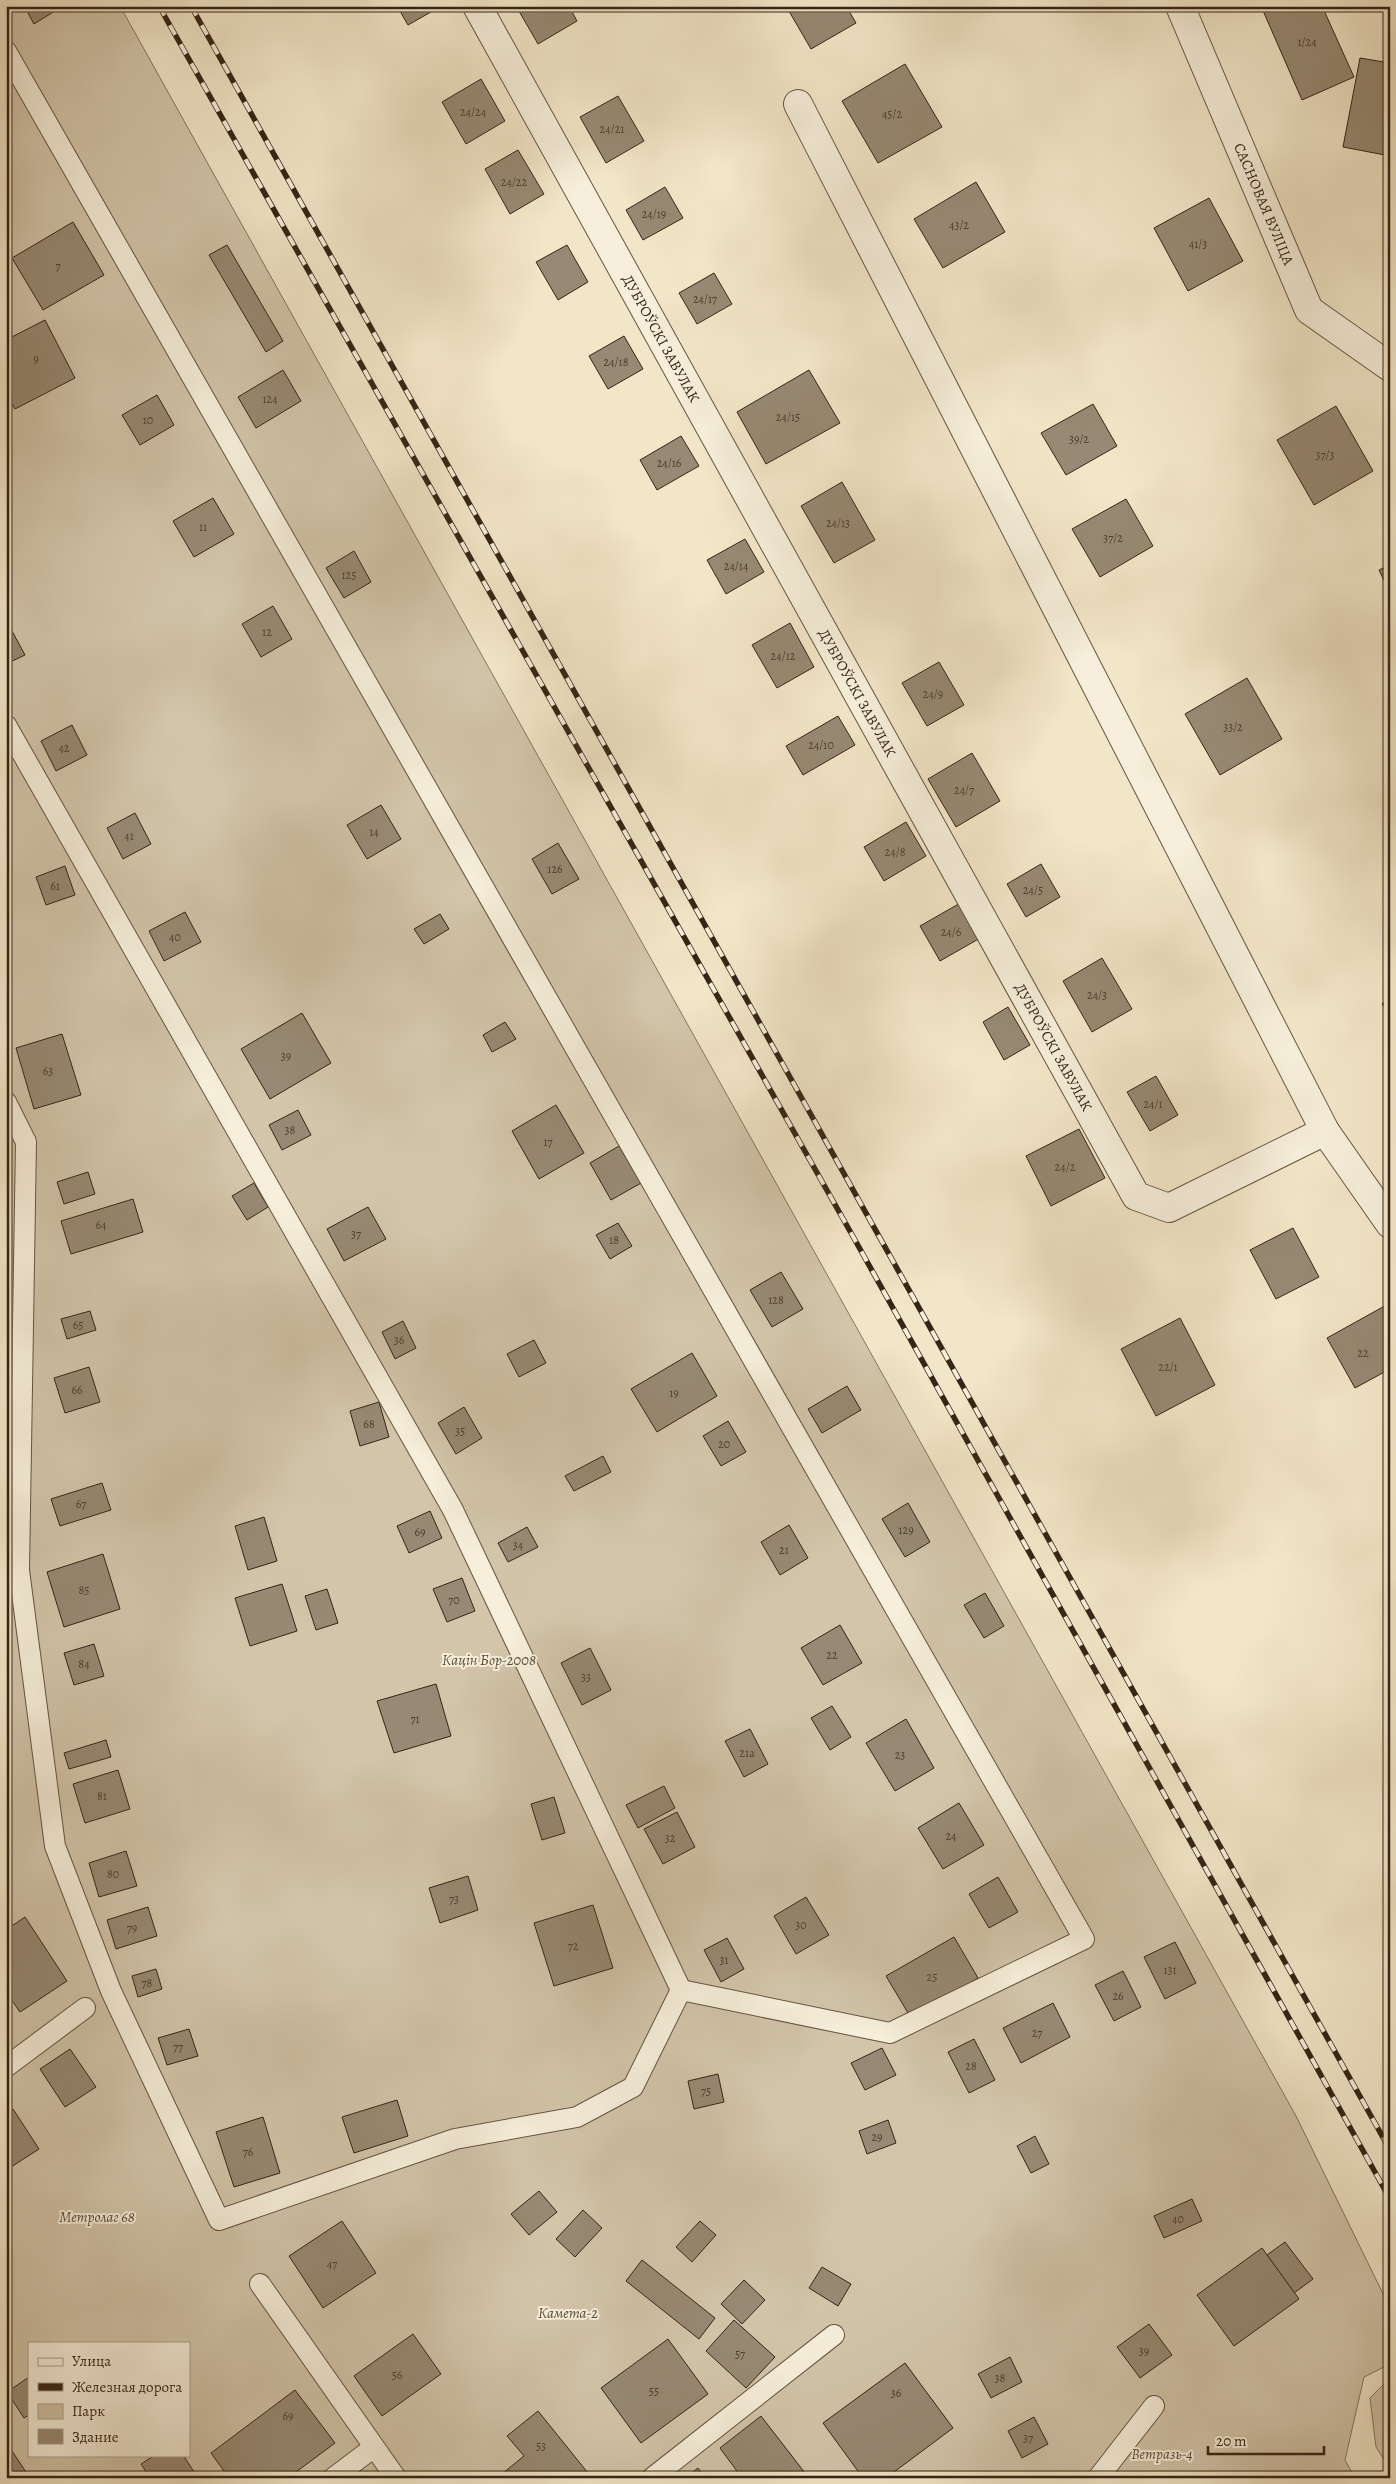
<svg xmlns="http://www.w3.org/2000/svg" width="1396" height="2484" font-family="Alegreya,serif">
	<rect width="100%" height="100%" fill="#f2e6c8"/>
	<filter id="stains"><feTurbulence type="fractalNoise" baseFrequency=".004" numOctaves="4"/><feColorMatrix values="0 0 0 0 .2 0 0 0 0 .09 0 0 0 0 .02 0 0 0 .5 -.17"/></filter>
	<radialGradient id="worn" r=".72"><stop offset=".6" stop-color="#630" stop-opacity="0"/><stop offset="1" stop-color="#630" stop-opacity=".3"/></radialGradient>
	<g fill="#d2c5aa" stroke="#847560" fill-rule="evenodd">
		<path d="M6,6H120L1296,2116L1390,2308V2364L1364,2377L1345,2460L1355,2478H6ZM29,2343H189V2455H29Z"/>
		<path d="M1390,2378V2469L1376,2447L1370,2398Z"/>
	</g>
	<g fill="#978973" stroke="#352516">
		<path d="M24,6H63L34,24Z"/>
		<path d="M397,6H437L438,8L408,25Z"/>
		<path d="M516,6H569L577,21L538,44Z"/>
		<path d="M786,6H846L856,23L811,49Z"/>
		<path d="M1261,6H1322L1354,77L1302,100Z"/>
		<path d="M1360,58L1390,63V156L1343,147Z"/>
		<path d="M905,64L942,127L878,163L842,101Z"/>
		<path d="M481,79L505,121L466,144L442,102Z"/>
		<path d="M618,96L644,141L606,163L580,117Z"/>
		<path d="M518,150L544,194L510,214L485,169Z"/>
		<path d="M976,182L1005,232L943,268L914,219Z"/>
		<path d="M665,187L683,218L643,240L626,210Z"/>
		<path d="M1209,198L1243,261L1188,291L1154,228Z"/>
		<path d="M73,222L104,275L43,310L12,258Z"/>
		<path d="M227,245L283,341L266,352L209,255Z"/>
		<path d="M567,245L588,282L558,300L536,262Z"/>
		<path d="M714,273L732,304L697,324L679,293Z"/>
		<path d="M45,320L75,378L15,409L6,392V340Z"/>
		<path d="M624,336L643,369L608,389L589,356Z"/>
		<path d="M283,370L301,401L256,428L238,397Z"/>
		<path d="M809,370L840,423L766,464L737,412Z"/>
		<path d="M157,395L174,425L140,445L122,415Z"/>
		<path d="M1093,404L1117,446L1066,475L1041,433Z"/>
		<path d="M1336,406L1373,471L1314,505L1277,440Z"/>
		<path d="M681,436L699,466L657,490L640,460Z"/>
		<path d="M842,482L875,540L834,563L801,506Z"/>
		<path d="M213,498L234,534L194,557L173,521Z"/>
		<path d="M1126,499L1153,546L1100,577L1072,529Z"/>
		<path d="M745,539L764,572L726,594L707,560Z"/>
		<path d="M354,551L371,582L344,598L326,568Z"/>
		<path d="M1390,565V593L1379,570Z"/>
		<path d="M273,606L292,639L261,657L242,624Z"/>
		<path d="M790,623L814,667L777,688L752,645Z"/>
		<path d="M12,631L25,655L6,664V634Z"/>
		<path d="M939,662L964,705L927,726L902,683Z"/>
		<path d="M1247,678L1282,739L1220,775L1185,714Z"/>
		<path d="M838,716L855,745L803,775L786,746Z"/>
		<path d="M72,725L87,755L56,771L41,741Z"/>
		<path d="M972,753L1000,801L956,827L928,779Z"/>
		<path d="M381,805L401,839L367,859L347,825Z"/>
		<path d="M135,813L151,844L123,859L107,828Z"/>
		<path d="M906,822L926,856L884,881L864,847Z"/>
		<path d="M558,843L579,879L552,894L532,859Z"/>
		<path d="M1041,864L1060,897L1026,917L1007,884Z"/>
		<path d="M65,866L75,895L46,905L36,877Z"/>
		<path d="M962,902L982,937L940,961L920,926Z"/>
		<path d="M185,912L201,942L164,961L149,931Z"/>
		<path d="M440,914L449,929L424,944L414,929Z"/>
		<path d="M1102,958L1132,1009L1092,1032L1063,981Z"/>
		<path d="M1390,997V1013L1382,1004Z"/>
		<path d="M1008,1007L1030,1045L1004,1060L983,1022Z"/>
		<path d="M302,1013L331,1063L270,1099L241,1049Z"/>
		<path d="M505,1022L516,1039L492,1052L483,1035Z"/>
		<path d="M62,1034L81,1095L34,1109L16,1048Z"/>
		<path d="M1156,1076L1178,1115L1150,1131L1127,1092Z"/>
		<path d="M556,1105L584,1153L539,1179L512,1131Z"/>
		<path d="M298,1110L311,1135L282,1150L269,1125Z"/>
		<path d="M1079,1129L1105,1178L1051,1206L1026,1156Z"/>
		<path d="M619,1146L641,1183L611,1200L590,1163Z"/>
		<path d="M88,1172L95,1194L64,1204L57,1182Z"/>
		<path d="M254,1183L268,1207L247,1220L232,1196Z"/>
		<path d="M133,1199L143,1232L71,1254L61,1221Z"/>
		<path d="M368,1207L386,1239L344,1261L327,1229Z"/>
		<path d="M618,1223L632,1246L610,1259L596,1235Z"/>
		<path d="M1293,1228L1319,1277L1276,1299L1250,1250Z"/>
		<path d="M781,1272L803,1309L772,1327L750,1290Z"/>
		<path d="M1390,1303V1369L1355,1388L1327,1338Z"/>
		<path d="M90,1311L96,1330L67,1339L61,1319Z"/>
		<path d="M1180,1318L1215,1385L1156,1416L1121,1349Z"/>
		<path d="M403,1321L416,1348L395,1359L382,1332Z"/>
		<path d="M534,1340L546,1363L519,1377L507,1354Z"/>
		<path d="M692,1353L717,1396L657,1432L631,1389Z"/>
		<path d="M89,1367L100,1402L65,1413L54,1378Z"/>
		<path d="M847,1386L861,1410L822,1433L808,1409Z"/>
		<path d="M379,1402L389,1437L360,1446L350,1411Z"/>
		<path d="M464,1407L482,1438L456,1454L438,1423Z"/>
		<path d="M728,1421L746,1452L721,1466L703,1436Z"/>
		<path d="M603,1456L611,1472L574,1491L565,1476Z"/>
		<path d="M102,1483L111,1510L60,1526L51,1499Z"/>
		<path d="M908,1503L930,1542L905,1557L882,1519Z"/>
		<path d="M430,1511L442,1538L409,1553L397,1526Z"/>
		<path d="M264,1517L277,1561L248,1570L235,1526Z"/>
		<path d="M789,1525L808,1558L780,1575L761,1542Z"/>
		<path d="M527,1527L538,1547L508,1562L498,1543Z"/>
		<path d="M103,1554L120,1609L64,1627L47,1572Z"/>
		<path d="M462,1578L475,1611L447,1622L433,1589Z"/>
		<path d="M282,1584L297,1631L250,1646L235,1598Z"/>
		<path d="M327,1589L338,1623L316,1630L305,1596Z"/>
		<path d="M985,1593L1004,1626L984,1638L964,1605Z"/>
		<path d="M840,1625L862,1663L823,1685L801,1648Z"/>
		<path d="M94,1644L104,1676L74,1685L64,1653Z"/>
		<path d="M590,1648L611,1690L582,1705L561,1663Z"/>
		<path d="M436,1684L451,1736L394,1753L377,1701Z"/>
		<path d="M832,1706L851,1737L830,1750L811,1718Z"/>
		<path d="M906,1719L934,1768L895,1791L866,1743Z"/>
		<path d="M750,1729L768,1764L744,1777L725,1741Z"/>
		<path d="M106,1740L111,1757L69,1769L64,1753Z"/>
		<path d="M118,1770L130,1809L85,1823L73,1784Z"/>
		<path d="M664,1786L675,1808L638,1828L626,1805Z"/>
		<path d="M554,1797L565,1833L542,1840L531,1804Z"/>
		<path d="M959,1803L984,1845L943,1869L918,1828Z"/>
		<path d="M677,1812L695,1847L663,1864L644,1829Z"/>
		<path d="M126,1851L137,1886L99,1897L89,1863Z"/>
		<path d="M468,1876L478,1910L440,1923L429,1888Z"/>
		<path d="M998,1877L1018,1912L989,1928L969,1894Z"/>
		<path d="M806,1897L829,1935L796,1954L774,1916Z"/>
		<path d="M593,1905L613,1968L554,1986L534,1923Z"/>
		<path d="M148,1907L157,1936L116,1949L107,1920Z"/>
		<path d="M25,1917L67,1981L20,2012L6,1992V1930Z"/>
		<path d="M954,1937L978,1978L911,2018L886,1976Z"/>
		<path d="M727,1938L744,1969L721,1982L704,1950Z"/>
		<path d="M1175,1942L1196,1983L1165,1999L1144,1957Z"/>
		<path d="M156,1969L162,1989L138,1997L132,1976Z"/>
		<path d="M1123,1971L1141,2007L1114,2021L1095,1985Z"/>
		<path d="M1053,2003L1070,2037L1021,2063L1003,2028Z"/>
		<path d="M189,2029L198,2056L167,2065L158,2038Z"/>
		<path d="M974,2039L995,2080L969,2093L948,2052Z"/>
		<path d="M882,2048L896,2075L865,2090L851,2063Z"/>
		<path d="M70,2049L96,2087L65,2107L40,2069Z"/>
		<path d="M718,2074L724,2102L694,2109L688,2081Z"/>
		<path d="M397,2100L408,2136L354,2153L342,2117Z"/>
		<path d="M13,2109L39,2149L8,2169L6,2113Z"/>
		<path d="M263,2117L280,2173L234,2187L216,2132Z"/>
		<path d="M888,2120L896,2143L867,2154L859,2131Z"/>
		<path d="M1035,2136L1049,2164L1031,2173L1017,2146Z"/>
		<path d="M539,2191L557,2212L529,2235L511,2214Z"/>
		<path d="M1192,2199L1202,2221L1164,2238L1154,2216Z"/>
		<path d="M583,2210L602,2228L575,2257L556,2239Z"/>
		<path d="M342,2221L376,2273L323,2308L289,2256Z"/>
		<path d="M700,2221L716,2235L692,2262L676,2247Z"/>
		<path d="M1285,2242L1313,2279L1294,2293L1267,2255Z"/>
		<path d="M1262,2248L1299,2299L1234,2346L1197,2295Z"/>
		<path d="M642,2260L715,2318L699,2339L626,2281Z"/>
		<path d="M822,2267L851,2284L838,2306L809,2288Z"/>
		<path d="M744,2280L765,2300L742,2324L721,2304Z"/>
		<path d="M734,2320L775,2357L746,2388L706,2351Z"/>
		<path d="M1149,2324L1172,2355L1140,2378L1117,2347Z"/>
		<path d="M413,2334L441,2374L382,2416L354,2376Z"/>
		<path d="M668,2339L708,2394L641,2443L601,2388Z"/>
		<path d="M1010,2357L1022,2382L991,2398L978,2374Z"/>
		<path d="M905,2363L953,2428L886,2478H863L823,2423Z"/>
		<path d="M29,2377V2415L24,2418L7,2392Z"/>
		<path d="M295,2390L335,2443L288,2478H229L211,2453Z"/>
		<path d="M538,2411L592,2478H497L524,2456L507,2436Z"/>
		<path d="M761,2416L805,2473L799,2478H742L720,2448Z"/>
		<path d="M1034,2417L1048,2444L1022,2458L1008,2431Z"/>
		<path d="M8,2445L30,2478H6Z"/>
		<path d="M155,2455H183L198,2478H150L141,2464Z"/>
		<path d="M698,2468L705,2478H685Z"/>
	</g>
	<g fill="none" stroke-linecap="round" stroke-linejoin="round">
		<g stroke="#645542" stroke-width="22">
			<g id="service">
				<path d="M6,51L1084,1939L890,2033L681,1990L633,2087L577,2117L455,2139L219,2220L111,1991L55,1846L19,1570L26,1142L6,1102"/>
				<path d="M6,725L453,1510L681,1990"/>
				<path d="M6,2067L85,2008"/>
				<path d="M260,2284L396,2478"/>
				<path d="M333,2478L373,2448"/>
				<path d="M652,2478L834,2335"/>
				<path d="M1098,2478L1154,2406"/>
			</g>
		</g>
		<g stroke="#645542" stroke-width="30">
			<g id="minor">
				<path id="s1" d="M477,6L1136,1196L1169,1208L1325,1131"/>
				<path id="s2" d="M1180,6L1309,310L1390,367"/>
				<path d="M798,104L1325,1131L1390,1224"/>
			</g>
		</g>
		<use href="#service" stroke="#f7efdb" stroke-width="20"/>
		<use href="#minor" stroke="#f7efdb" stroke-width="28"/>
		<g stroke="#352516" stroke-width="5.5">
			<g id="rail">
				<path d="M159,6L855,1240L1390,2199"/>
				<path d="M191,6L1390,2150"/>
			</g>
		</g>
		<use href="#rail" stroke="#f7efdb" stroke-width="4" stroke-dasharray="11" stroke-linecap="butt"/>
	</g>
	<g text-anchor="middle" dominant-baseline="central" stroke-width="4" stroke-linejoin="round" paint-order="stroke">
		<g font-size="12" fill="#4e3e2d">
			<text x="1307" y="42">1/24</text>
			<text x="473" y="112">24/24</text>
			<text x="892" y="114">45/2</text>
			<text x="612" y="129">24/21</text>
			<text x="514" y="182">24/22</text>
			<text x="654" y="214">24/19</text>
			<text x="959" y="225">43/2</text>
			<text x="1198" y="244">41/3</text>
			<text x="58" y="266">7</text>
			<text x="705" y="299">24/17</text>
			<text x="36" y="359">9</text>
			<text x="616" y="362">24/18</text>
			<text x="270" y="399">124</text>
			<text x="788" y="417">24/15</text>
			<text x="148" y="420">10</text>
			<text x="1079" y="439">39/2</text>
			<text x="1325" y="455">37/3</text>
			<text x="669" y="463">24/16</text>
			<text x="838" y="523">24/13</text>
			<text x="203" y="527">11</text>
			<text x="1113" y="538">37/2</text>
			<text x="736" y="566">24/14</text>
			<text x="349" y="575">125</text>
			<text x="267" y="632">12</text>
			<text x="783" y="656">24/12</text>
			<text x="933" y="694">24/9</text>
			<text x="1233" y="727">33/2</text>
			<text x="821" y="745">24/10</text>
			<text x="64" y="748">42</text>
			<text x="964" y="790">24/7</text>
			<text x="374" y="832">14</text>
			<text x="129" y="836">41</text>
			<text x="895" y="852">24/8</text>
			<text x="555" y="869">126</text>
			<text x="55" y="886">61</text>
			<text x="1033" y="890">24/5</text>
			<text x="951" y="932">24/6</text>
			<text x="175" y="937">40</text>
			<text x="1097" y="995">24/3</text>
			<text x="286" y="1056">39</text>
			<text x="48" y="1071">63</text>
			<text x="1153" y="1104">24/1</text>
			<text x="290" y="1130">38</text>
			<text x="548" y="1142">17</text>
			<text x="1065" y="1167">24/2</text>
			<text x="101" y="1225">64</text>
			<text x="356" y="1234">37</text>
			<text x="614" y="1240">18</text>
			<text x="776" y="1300">128</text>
			<text x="78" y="1325">65</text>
			<text x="399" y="1340">36</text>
			<text x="1363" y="1353">22</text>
			<text x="1168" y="1367">22/1</text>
			<text x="77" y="1390">66</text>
			<text x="674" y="1393">19</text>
			<text x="369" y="1424">68</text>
			<text x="460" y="1431">35</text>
			<text x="724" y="1444">20</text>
			<text x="81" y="1504">67</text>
			<text x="906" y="1530">129</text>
			<text x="420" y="1532">69</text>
			<text x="518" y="1545">34</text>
			<text x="784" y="1550">21</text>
			<text x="84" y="1590">85</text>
			<text x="454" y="1600">70</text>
			<text x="832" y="1655">22</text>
			<text x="84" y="1664">84</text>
			<text x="586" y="1677">33</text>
			<text x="415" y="1719">71</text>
			<text x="747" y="1753">21а</text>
			<text x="900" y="1755">23</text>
			<text x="102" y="1796">81</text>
			<text x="951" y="1836">24</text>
			<text x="670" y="1838">32</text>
			<text x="113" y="1874">80</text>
			<text x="454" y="1899">73</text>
			<text x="801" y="1925">30</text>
			<text x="132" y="1928">79</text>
			<text x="573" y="1946">72</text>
			<text x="724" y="1960">31</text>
			<text x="1170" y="1970">131</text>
			<text x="932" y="1977">25</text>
			<text x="147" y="1983">78</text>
			<text x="1118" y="1996">26</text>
			<text x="1037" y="2033">27</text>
			<text x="178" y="2047">77</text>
			<text x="971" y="2066">28</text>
			<text x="706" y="2091">75</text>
			<text x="877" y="2137">29</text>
			<text x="248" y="2152">76</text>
			<text x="1178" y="2219">40</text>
			<text x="332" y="2264">47</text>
			<text x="1144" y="2351">39</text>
			<text x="740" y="2354">57</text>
			<text x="397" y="2375">56</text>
			<text x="1000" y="2378">38</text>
			<text x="654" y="2391">55</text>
			<text x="896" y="2393">36</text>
			<text x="288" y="2416">69</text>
			<text x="1028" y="2438">37</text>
			<text x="541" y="2446">53</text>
		</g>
		<g font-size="15" fill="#352516" stroke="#f7efdb">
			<text stroke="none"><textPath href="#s2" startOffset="215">САСНОВАЯ ВУЛІЦА</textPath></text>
			<text stroke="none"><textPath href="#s1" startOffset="380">ДУБРОЎСКІ ЗАВУЛАК</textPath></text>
			<text stroke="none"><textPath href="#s1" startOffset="785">ДУБРОЎСКІ ЗАВУЛАК</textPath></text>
			<text stroke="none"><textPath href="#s1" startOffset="1190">ДУБРОЎСКІ ЗАВУЛАК</textPath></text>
		</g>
		<g font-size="15" font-style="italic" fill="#5c4d3b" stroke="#f7efdb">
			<text x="489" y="1660">Кацін Бор-2008</text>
			<text x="97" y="2217">Метролаг 68</text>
			<text x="568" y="2313">Камета-2</text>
			<text x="1162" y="2454">Ветразь-4</text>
		</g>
	</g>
	<rect width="1396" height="2484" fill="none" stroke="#f2e6c8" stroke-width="25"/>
	<rect x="8" y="8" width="1381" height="2469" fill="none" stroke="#352516" stroke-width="2.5"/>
	<rect x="12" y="12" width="1371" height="2459" fill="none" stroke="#352516"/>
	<rect x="28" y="2342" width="162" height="115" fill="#f7efdb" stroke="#a99e8c"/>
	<rect x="38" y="2358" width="25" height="8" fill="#f7efdb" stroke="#a99e8c"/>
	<text x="72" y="2366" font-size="15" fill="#352516">Улица</text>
	<rect x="38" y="2383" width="25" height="8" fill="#352516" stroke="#a99e8c"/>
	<text x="72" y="2392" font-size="15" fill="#352516">Железная дорога</text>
	<rect x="38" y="2404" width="25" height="15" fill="#d2c5aa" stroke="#a99e8c"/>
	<text x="72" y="2416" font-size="15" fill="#352516">Парк</text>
	<rect x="38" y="2429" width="25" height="15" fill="#978973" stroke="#a99e8c"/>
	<text x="72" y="2442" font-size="15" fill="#352516">Здание</text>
	<path d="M1208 2446v8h116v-8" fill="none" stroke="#352516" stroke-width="2.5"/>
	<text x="1216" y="2446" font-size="15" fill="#352516" stroke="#f7efdb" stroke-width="4" paint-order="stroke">20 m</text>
	<rect width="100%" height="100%" filter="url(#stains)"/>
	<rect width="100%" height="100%" fill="url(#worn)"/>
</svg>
